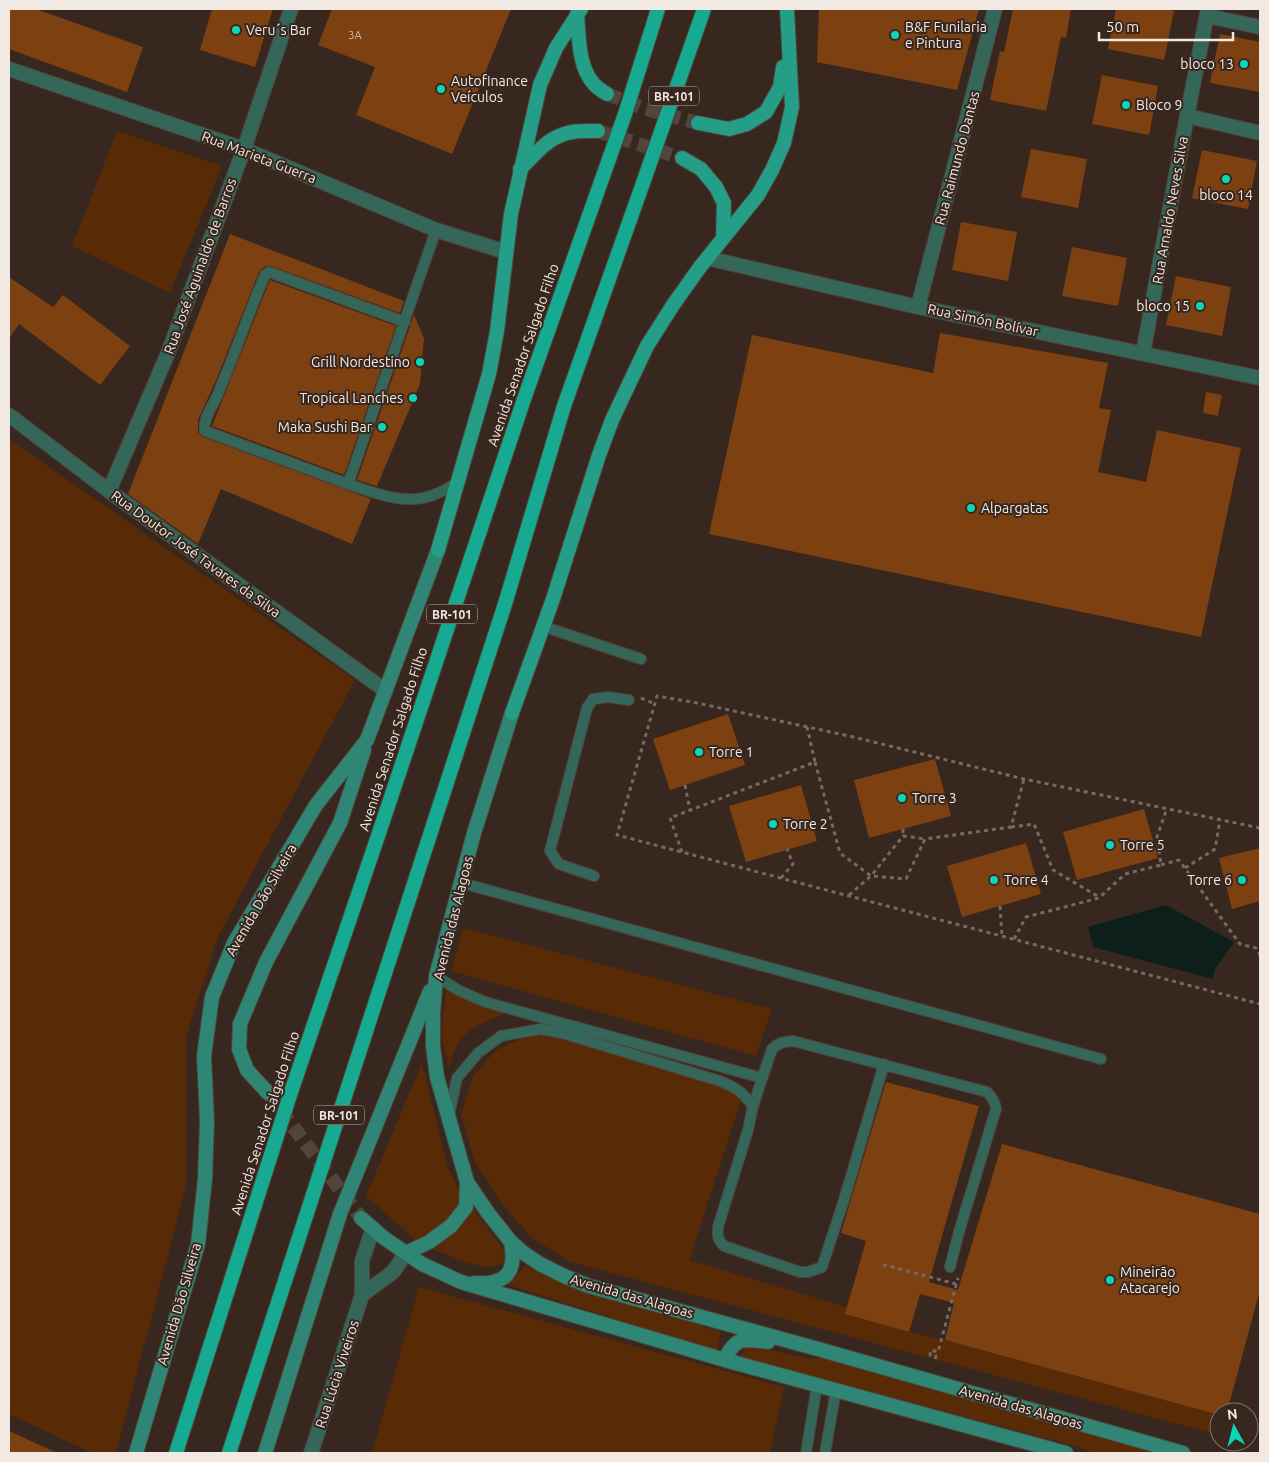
<svg xmlns="http://www.w3.org/2000/svg" width="1269" height="1462" font-family="Ubuntu,sans-serif">
	<rect width="100%" height="100%" fill="#37271e"/>
	<g fill="#582a06">
		<path d="M117,131L222,166L170,293L72,246Z"/>
		<path d="M9,439L355,680L217,939L186,1037V1186L116,1453H92L9,1414Z"/>
		<path d="M464,928L772,1009L756,1056L451,971Z"/>
		<path d="M447,983L511,1012C494,1017 470,1026 459,1042C454,1049 452,1060 449,1068L441,1034Z"/>
		<path d="M552,1035L731,1081L742,1099L689,1260L847,1307L845,1314L909,1332L945,1340L1219,1415V1435L570,1262L532,1238L506,1209L474,1160L461,1114L473,1076L496,1050L527,1036Z"/>
		<path d="M422,1063L448,1168L459,1190L506,1253L504,1263L487,1268L457,1259L420,1244L366,1196Z"/>
		<path d="M525,1266L560,1281L721,1332L717,1351L508,1285Z"/>
		<path d="M419,1287L784,1387L770,1453H372Z"/>
		<path d="M746,1345L810,1359L824,1357L1158,1453H1097L1057,1441L741,1357Z"/>
	</g>
	<path fill="#0d1f1a" d="M1166,905L1234,942L1215,969L1213,979L1093,947L1088,927Z"/>
	<g fill="#7d4010">
		<path d="M9,9H36L143,47L127,92L9,49Z"/>
		<path d="M212,9H273L255,67L200,50Z"/>
		<path d="M332,9H511L452,154L356,115L375,67L318,45Z"/>
		<path d="M819,9H979L957,90L817,62Z"/>
		<path d="M1013,9H1071L1066,38L1061,37L1046,111L990,100L1000,51L1004,52Z"/>
		<path d="M1116,9H1163L1174,11L1164,60L1108,49Z"/>
		<path d="M1220,34L1260,42V92L1210,83Z"/>
		<path d="M1102,75L1158,86L1149,135L1092,124Z"/>
		<path d="M1031,149L1087,159L1078,208L1021,197Z"/>
		<path d="M1202,150L1257,161L1248,209L1192,198Z"/>
		<path d="M961,222L1017,232L1008,281L952,270Z"/>
		<path d="M230,234L404,301L400,313L271,266H265L259,272L217,378L198,420V432L203,437L371,499L352,544L221,489L198,544L128,494Z"/>
		<path d="M1072,247L1127,258L1118,306L1062,296Z"/>
		<path d="M1176,276L1231,287L1222,336L1166,325Z"/>
		<path d="M9,277L53,307L63,295L130,346L100,385L19,324L9,339Z"/>
		<path d="M270,280L396,326L344,475L212,426Z"/>
		<path d="M414,315L424,339L420,384L377,486L357,480Z"/>
		<path d="M940,333L1108,363L1099,408L1111,410L1098,472L1146,482L1157,430L1241,448L1201,637L709,534L752,335L933,373Z"/>
		<path d="M1206,392L1222,395L1218,416L1203,413Z"/>
		<path d="M728,714L745,765L670,790L653,739Z"/>
		<path d="M935,759L951,816L869,838L854,780Z"/>
		<path d="M801,785L817,841L746,862L729,806Z"/>
		<path d="M1144,809L1158,858L1077,880L1063,832Z"/>
		<path d="M1026,843L1041,894L962,917L947,866Z"/>
		<path d="M1260,848V901L1232,909L1219,858Z"/>
		<path d="M886,1082L979,1106L929,1282L958,1290L1002,1144L1260,1214V1290L1227,1412H1219V1415L945,1340L954,1303L920,1294L909,1332L845,1314L866,1241L841,1233Z"/>
		<path d="M9,1431L57,1453H9Z"/>
	</g>
	<g fill="none" stroke-linecap="round" stroke-linejoin="round">
		<path stroke="#53443c" stroke-width="14" stroke-dasharray="14 7" stroke-linecap="butt" d="M268,1093L361,1218"/>
		<g stroke="#53443c" stroke-width="14" stroke-dasharray="14 7" stroke-linecap="butt">
			<path d="M607,94L646,109L698,123"/>
			<path d="M598,131L682,158"/>
		</g>
		<g stroke="#51423a" stroke-width="12">
			<g id="service">
				<path d="M405,322L269,272L265,275C248,315 234,356 217,396C213,406 202,420 205,431L348,484L436,230"/>
				<path d="M348,484C375,493 405,506 433,495C442,492 450,487 458,482"/>
				<path d="M542,626L641,659"/>
				<path d="M594,876L559,864L550,851L587,708L593,699L608,697L629,700"/>
				<path d="M462,883L1101,1059"/>
				<path d="M436,976L458,990L485,1002L762,1078"/>
				<path d="M884,1064L844,1200L822,1267L808,1272H800L724,1246C718,1240 717,1235 718,1227L748,1130L753,1106L772,1049C779,1042 784,1042 793,1041L987,1092C992,1097 995,1102 996,1109L959,1232L950,1267"/>
				<path d="M449,1115L457,1078L478,1053L501,1036L541,1029L562,1033L720,1081C737,1088 741,1091 753,1106"/>
				<path d="M806,1453L817,1385"/>
				<path d="M825,1453L836,1390"/>
			</g>
		</g>
		<g stroke="#51423a" stroke-width="16">
			<g id="minor">
				<path d="M1207,16L1260,27"/>
				<path d="M9,69L244,149L436,230L506,252"/>
				<path d="M1187,116L1260,133"/>
				<path d="M707,258L918,307L1260,378"/>
				<path d="M918,307L995,9"/>
				<path d="M1143,353L1187,116L1208,9"/>
				<path d="M9,415L109,491L386,691"/>
				<path d="M109,491L168,353L244,149L291,9"/>
				<path d="M362,1295L393,1272L406,1253"/>
				<path d="M311,1453L362,1295V1261L373,1228"/>
			</g>
		</g>
		<g stroke="#51423a" stroke-width="16">
			<g id="secondary">
				<path d="M512,713L474,833L436,976L433,1013V1046L437,1077L467,1182L488,1213L511,1242L525,1254L540,1264L564,1276L589,1286L818,1349L1183,1453"/>
				<path d="M268,1093L247,1070L239,1049L240,1024L266,962L340,823L364,750"/>
				<path d="M361,1218L384,1238L422,1264L461,1282L725,1360L1066,1453"/>
				<path d="M406,1253L429,1242L451,1226L466,1207L467,1182"/>
				<path d="M474,1283C506,1285 517,1273 511,1242"/>
				<path d="M725,1360C735,1336 744,1339 768,1342"/>
				<path d="M136,1453L198,1244L205,1179L207,1121L204,1056L212,997L234,943L316,805L367,740L438,550"/>
				<path d="M265,1453L340,1214L430,991"/>
			</g>
		</g>
		<g stroke="#51423a" stroke-width="16">
			<g id="primary">
				<path d="M577,14C579,36 578,67 594,84C597,88 602,91 607,94"/>
				<path d="M698,123L729,129L747,124L766,112L780,87L783,67"/>
				<path d="M682,158L701,169L716,187L724,203L723,238"/>
				<path d="M520,169C532,158 544,142 559,136C571,130 585,131 598,131"/>
				<path d="M438,550L489,374L497,331L511,214L540,85L556,48L581,9"/>
				<path d="M512,713L553,599L599,455L612,420L647,346L673,305L700,267L758,195L772,170L784,143L792,107L787,9"/>
			</g>
		</g>
		<g stroke="#51423a" stroke-width="16">
			<g id="trunk">
				<path d="M176,1453L290,1095L380,830L524,399"/>
				<path d="M229,1453L505,604L564,406L643,183"/>
			</g>
		</g>
		<g stroke="#776961" stroke-width="3" stroke-dasharray="4 4" stroke-linecap="butt">
			<path d="M641,698L655,704"/>
			<path d="M815,762L840,853L871,876L903,836L925,839"/>
			<path d="M685,785L690,810"/>
			<path d="M1011,827L1034,824L1053,870L1099,897"/>
			<path d="M1260,828L1024,779L849,736L697,703L657,696L617,835L1260,1004"/>
			<path d="M903,829V836"/>
			<path d="M682,852L670,818L815,762L807,727"/>
			<path d="M1161,865L1179,860L1240,944L1256,948L1260,955"/>
			<path d="M1185,868L1215,849L1220,820"/>
			<path d="M781,878L793,864L787,849"/>
			<path d="M849,895L871,876L906,879L925,839L1011,827L1024,779"/>
			<path d="M1000,906L1002,936"/>
			<path d="M1014,939L1026,917L1099,898L1125,874L1161,865L1157,837L1167,808"/>
			<path d="M884,1267L885,1265L956,1284"/>
			<path d="M935,1359L936,1356L930,1355L931,1350L938,1352L958,1278"/>
		</g>
		<use href="#service" stroke="#34665a" stroke-width="10"/>
		<use href="#minor" stroke="#34665a" stroke-width="14"/>
		<use href="#secondary" stroke="#2f8674" stroke-width="14"/>
		<use href="#primary" stroke="#249e87" stroke-width="14"/>
		<use href="#trunk" stroke="#16aa90" stroke-width="14"/>
		<g stroke="#51423a" stroke-width="16" stroke-linecap="butt">
			<g id="trunk-bridge">
				<path d="M643,183L704,9"/>
				<path d="M524,399L625,114L658,9"/>
			</g>
		</g>
		<use href="#trunk-bridge" stroke="#16aa90" stroke-width="14"/>
	</g>
	<g fill="#0dd5b5" stroke="#37271e" stroke-width="2">
		<circle cx="236" cy="30" r="5"/>
		<circle cx="895" cy="35" r="5"/>
		<circle cx="1244" cy="64" r="5"/>
		<circle cx="441" cy="89" r="5"/>
		<circle cx="1126" cy="105" r="5"/>
		<circle cx="1226" cy="179" r="5"/>
		<circle cx="1200" cy="306" r="5"/>
		<circle cx="420" cy="362" r="5"/>
		<circle cx="413" cy="398" r="5"/>
		<circle cx="382" cy="427" r="5"/>
		<circle cx="971" cy="508" r="5"/>
		<circle cx="699" cy="752" r="5"/>
		<circle cx="902" cy="798" r="5"/>
		<circle cx="773" cy="824" r="5"/>
		<circle cx="1110" cy="845" r="5"/>
		<circle cx="994" cy="880" r="5"/>
		<circle cx="1242" cy="880" r="5"/>
		<circle cx="1110" cy="1280" r="5"/>
	</g>
	<g text-anchor="middle" dominant-baseline="central" stroke-width="4" stroke-linejoin="round" paint-order="stroke">
		<g font-size="11" fill="#d6bfae">
			<text x="355" y="35">3A</text>
		</g>
		<g fill="#37271e" stroke="#bbafa8" stroke-width="1">
			<rect x="649" y="86.5" width="50" height="19" rx="4"/>
			<rect x="427" y="604.5" width="50" height="19" rx="4"/>
			<rect x="314" y="1105.5" width="50" height="19" rx="4"/>
		</g>
		<g font-size="12" font-weight="bold" fill="#f3e9e3">
			<text x="674" y="96">BR-101</text>
			<text x="452" y="614">BR-101</text>
			<text x="339" y="1115">BR-101</text>
		</g>
		<g font-size="14" fill="#f3e9e3" stroke="#37271e" text-anchor="start">
			<text x="905" y="27">B&amp;F Funilaria<tspan x="905" dy="16">e Pintura</tspan></text>
			<text x="246" y="30">Veru´s Bar</text>
			<text x="1234" y="64" text-anchor="end">bloco 13</text>
			<text x="451" y="81">Autofinance<tspan x="451" dy="16">Veículos</tspan></text>
			<text x="1136" y="105">Bloco 9</text>
			<text x="1226" y="195" text-anchor="middle">bloco 14</text>
			<text x="1190" y="306" text-anchor="end">bloco 15</text>
			<text x="410" y="362" text-anchor="end">Grill Nordestino</text>
			<text x="403" y="398" text-anchor="end">Tropical Lanches</text>
			<text x="372" y="427" text-anchor="end">Maka Sushi Bar</text>
			<text x="981" y="508">Alpargatas</text>
			<text x="709" y="752">Torre 1</text>
			<text x="912" y="798">Torre 3</text>
			<text x="783" y="824">Torre 2</text>
			<text x="1120" y="845">Torre 5</text>
			<text x="1004" y="880">Torre 4</text>
			<text x="1232" y="880" text-anchor="end">Torre 6</text>
			<text x="1120" y="1272">Mineirão<tspan x="1120" dy="16">Atacarejo</tspan></text>
		</g>
		<g font-size="14" fill="#f3e9e3" stroke="#37271e">
			<text transform="translate(259 157) rotate(21)">Rua Marieta Guerra</text>
			<text transform="translate(957 158) rotate(-75)">Rua Raimundo Dantas</text>
			<text transform="translate(1170 210) rotate(-80)">Rua Arnaldo Neves Silva</text>
			<text transform="translate(200 266) rotate(-70)">Rua José Aguinaldo de Barros</text>
			<text transform="translate(983 320) rotate(12)">Rua Simón Bolívar</text>
			<text transform="translate(523 355) rotate(-71)">Avenida Senador Salgado Filho</text>
			<text transform="translate(196 554) rotate(36)">Rua Doutor José Tavares da Silva</text>
			<text transform="translate(393 739) rotate(-72)">Avenida Senador Salgado Filho</text>
			<text transform="translate(261 900) rotate(-60)">Avenida Dão Silveira</text>
			<text transform="translate(453 918) rotate(-76)">Avenida das Alagoas</text>
			<text transform="translate(265 1123) rotate(-72)">Avenida Senador Salgado Filho</text>
			<text transform="translate(632 1296) rotate(16)">Avenida das Alagoas</text>
			<text transform="translate(179 1304) rotate(-74)">Avenida Dão Silveira</text>
			<text transform="translate(337 1374) rotate(-72)">Rua Lúcia Viveiros</text>
			<text transform="translate(1021 1407) rotate(16)">Avenida das Alagoas</text>
		</g>
	</g>
	<rect width="1269" height="1462" fill="none" stroke="#f3e9e3" stroke-width="20"/>
	<g transform="translate(1234 1427) rotate(353)"><circle r="24" fill="#37271e" stroke="#82756d"/>
	<path d="M0-4L9 19L0 12L-9 19Z" fill="#0dd5b5"/>
	<text y="-8" font-size="14" font-weight="bold" text-anchor="middle" fill="#f3e9e3">N</text>
	</g>
	<path d="M1099 32v8h134v-8" fill="none" stroke="#f3e9e3" stroke-width="2.5"/>
	<text x="1106" y="32" font-size="15" fill="#f3e9e3" stroke="#37271e" stroke-width="4" paint-order="stroke">50 m</text>
</svg>
